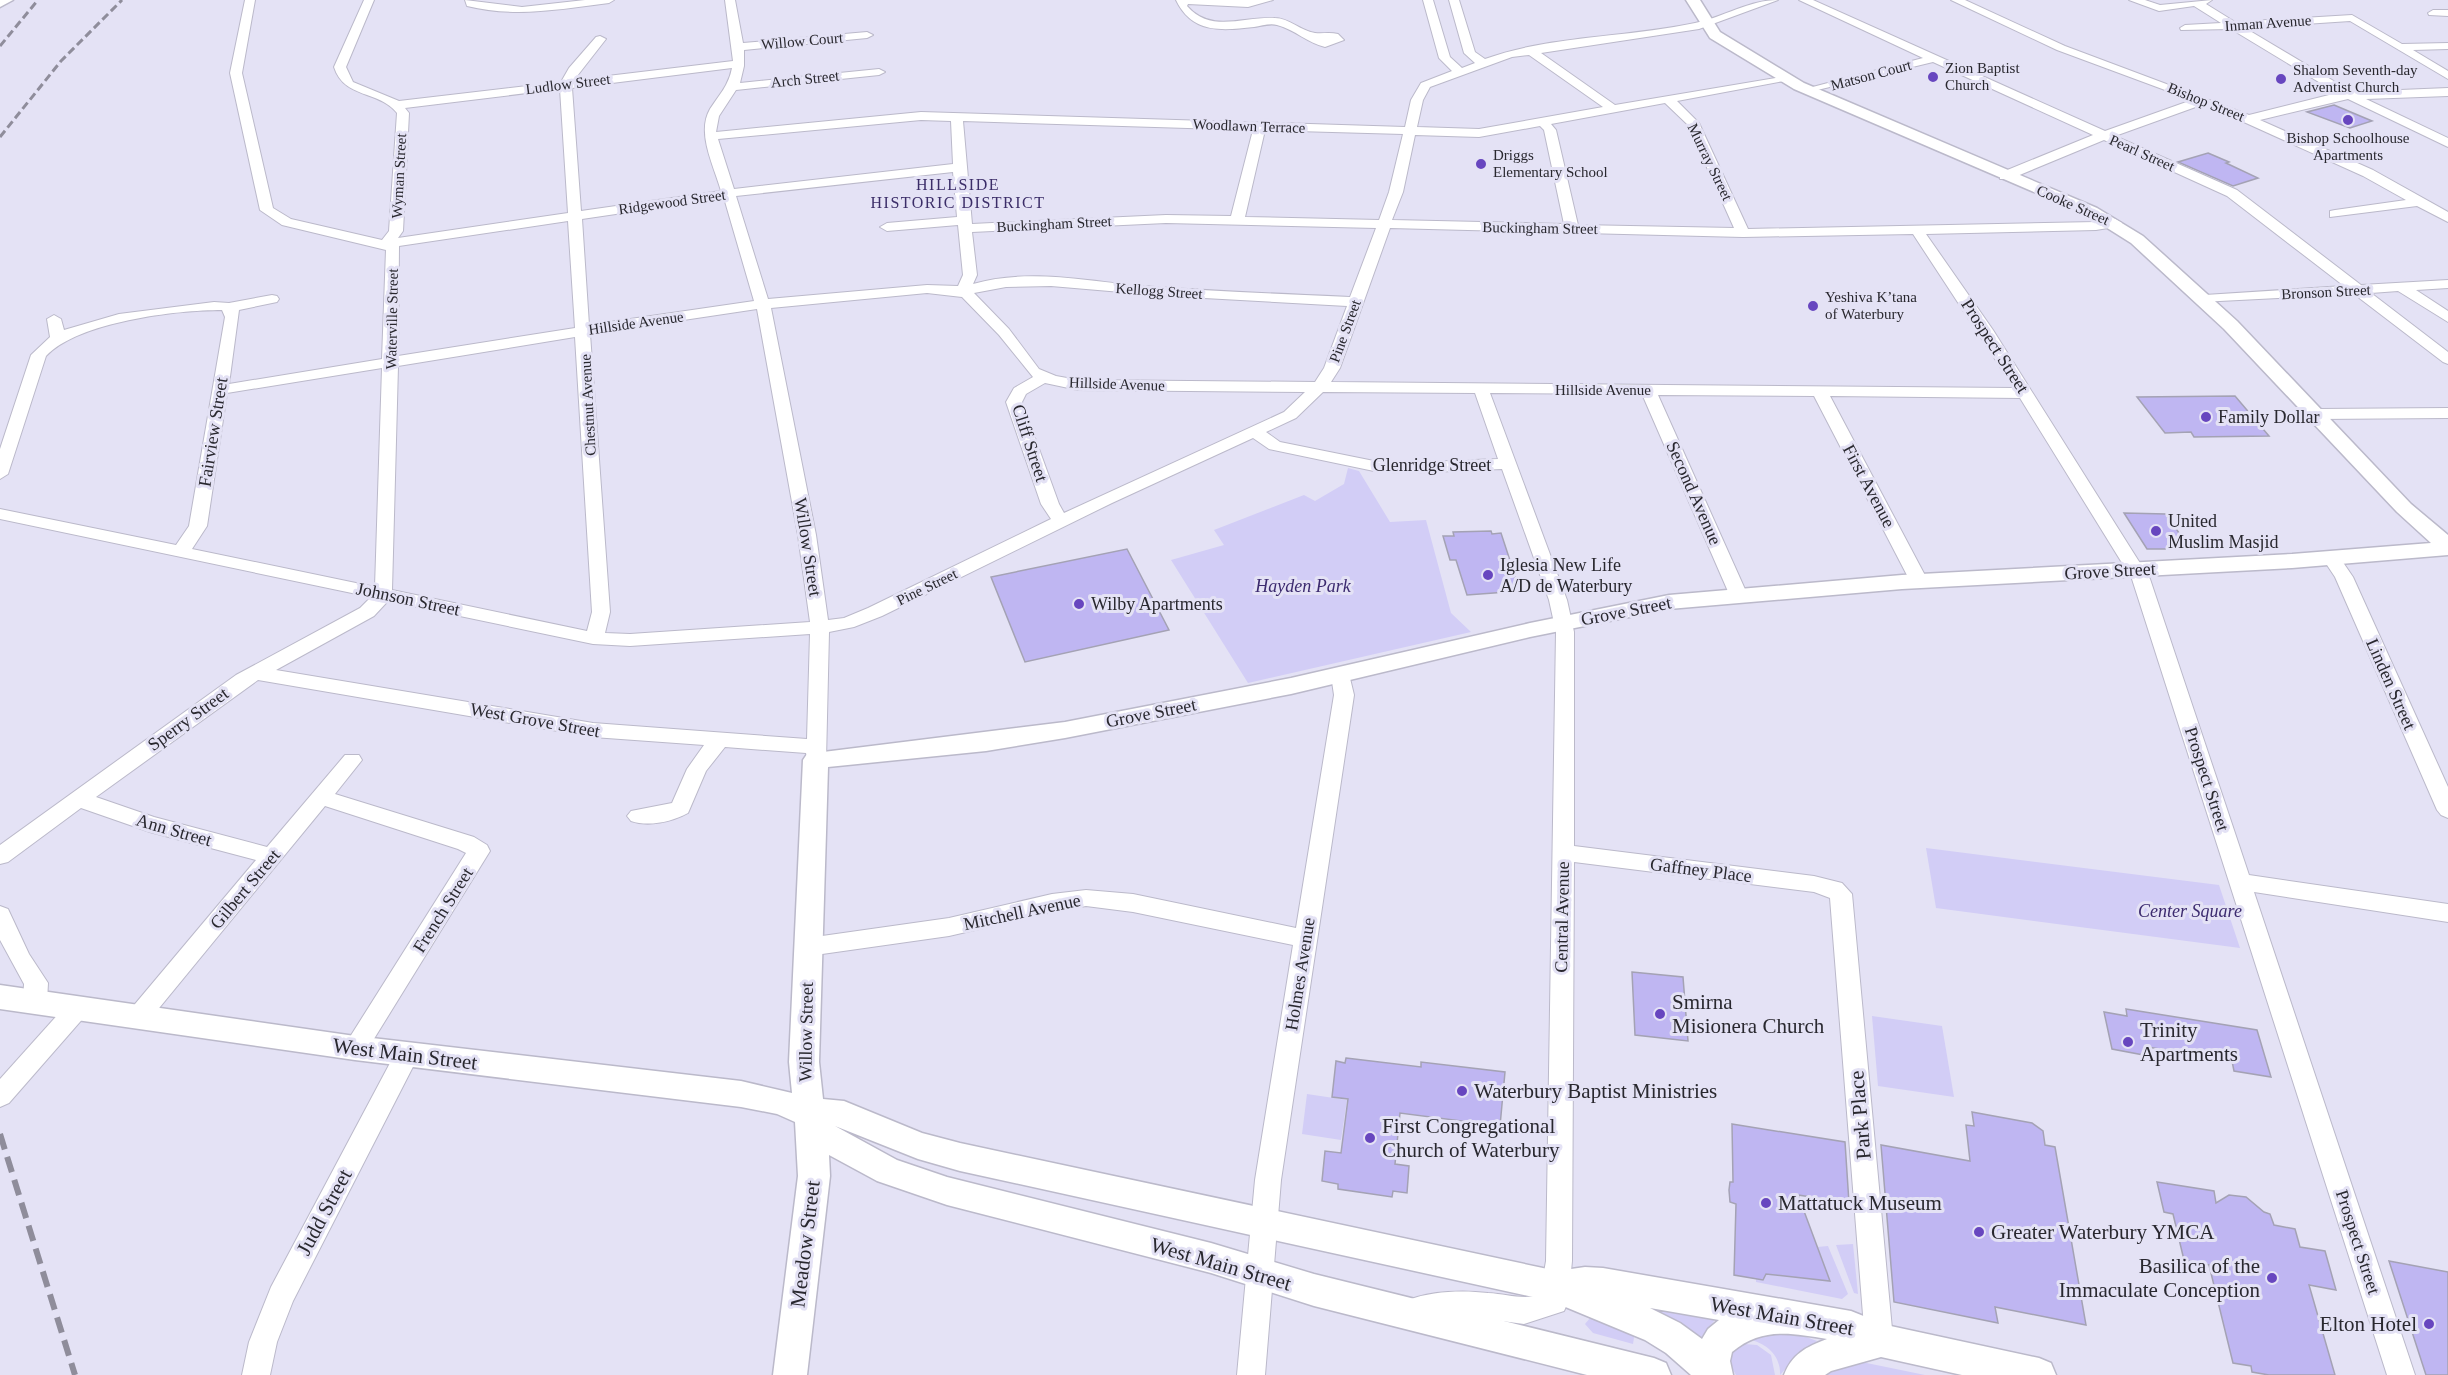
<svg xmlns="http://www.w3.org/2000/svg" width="2448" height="1375" font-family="'Times New Roman',serif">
	<rect width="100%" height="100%" fill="#e4e2f5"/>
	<g fill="#d2cdf6">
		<path d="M1348,468L1359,471L1390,522L1426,520L1451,613L1471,632L1248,683L1171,560L1224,545L1214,530L1304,495L1315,501L1344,484Z"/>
		<path d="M1926,848L2219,885L2240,948L1936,908Z"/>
		<path d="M1872,1016L1942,1026L1954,1097L1878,1086Z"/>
		<path d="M1307,1094L1347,1100L1341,1140L1302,1134Z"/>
		<path d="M1853,1244L1858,1294L1854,1293L1836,1245Z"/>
		<path d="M1828,1246L1848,1294L1842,1299L1756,1282V1279L1763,1280L1766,1274L1830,1281L1817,1247Z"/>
		<path d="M1650,1304L1714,1318V1321L1699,1340L1649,1310Z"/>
		<path d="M1591,1317L1635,1331L1633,1344L1593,1333L1585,1324Z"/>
		<path d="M1779,1333L1801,1335L1817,1341L1797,1356L1780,1375C1781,1357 1768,1344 1751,1340L1759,1334Z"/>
		<path d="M1744,1344L1757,1345L1771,1355L1775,1375H1736C1728,1362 1729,1349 1744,1344Z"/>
		<path d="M1852,1360L1925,1375H1824Z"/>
	</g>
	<g fill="#bfb6f2" stroke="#a4a2b4" stroke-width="1.5">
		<path d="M2334,105L2372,121L2350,128L2307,112Z"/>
		<path d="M2208,153L2229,162L2226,163L2258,178L2233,186L2178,162Z"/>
		<path d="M2235,396L2269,436L2194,437L2191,432L2165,433L2137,397Z"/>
		<path d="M2124,513L2166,514L2190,549H2147Z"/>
		<path d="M1491,531L1492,534L1501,533L1520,591L1467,595L1456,560H1450L1443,536H1454L1453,532Z"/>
		<path d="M1127,549L1169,630L1025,662L991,577Z"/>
		<path d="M1632,972L1683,977L1688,1041L1635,1035Z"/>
		<path d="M2126,1009L2257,1030L2271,1077L2234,1071L2232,1061L2147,1047L2149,1056L2112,1049L2104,1012L2127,1016Z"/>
		<path d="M1346,1058L1421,1067V1062L1505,1072L1500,1126L1400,1113L1395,1164L1409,1166L1407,1193L1393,1191L1392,1197L1338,1189V1184L1322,1181L1325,1151L1341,1153L1348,1099L1332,1097L1336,1061L1345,1063Z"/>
		<path d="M1972,1112L2032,1123L2043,1131L2045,1145L2055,1147L2086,1325L1995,1307L1998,1323L1894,1302L1881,1145L1970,1161L1966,1125L1974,1126Z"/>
		<path d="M1732,1124L1845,1142L1849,1203L1798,1195L1830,1281L1766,1274L1763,1280L1734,1275L1736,1204L1730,1202L1729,1190L1730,1182H1733Z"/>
		<path d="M2157,1182L2214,1191L2216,1203L2229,1195L2246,1197L2264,1212L2270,1214L2274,1225L2295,1229L2300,1247L2325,1251L2336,1290L2309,1285L2335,1375H2269L2252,1372L2251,1366L2233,1363L2209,1265L2184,1260L2173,1214L2164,1212Z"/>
		<path d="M2389,1261L2448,1272V1375H2426Z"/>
	</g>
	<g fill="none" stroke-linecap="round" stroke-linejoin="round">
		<g stroke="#bbb9ca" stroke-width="2">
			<g id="minor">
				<path d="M245,0H255L242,73L273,208L291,219L382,240L389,231L397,113C379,90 344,99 334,67L364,0H374L346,67L353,82L399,101L561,82L569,68L596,37L600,36L606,39L574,80L733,61L725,0H735L743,43L867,32L873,35L867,38L744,50V66L740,83L879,69L885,72L879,75L736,90L719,116L716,132L921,112L1405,127L1411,100L1421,83L1452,71L1439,58L1423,0H1433L1450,57L1462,68L1475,63L1464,53L1449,0H1459L1475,52L1485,59C1551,35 1626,38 1695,23C1724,17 1749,0 1778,0L1699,29L1541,53L1615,105L1788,76L1790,78L1784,81L1677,101L1699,123L1748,229L2096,222L2115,219L2122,223L2120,226L2096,230L1926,234L1993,330L2150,579L2249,875L2448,904V922L2254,892L2415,1375H2387L2132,579L2020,398L1830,396L1928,581L1919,587L1910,581L1814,396L1658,395L1748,596L1739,602L1730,596L1642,394L1490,393L1567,600L1574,632V846L1814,876L1842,883L1852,894L1893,1340L1889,1349L1879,1353L1869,1349L1865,1340L1830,898L1814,892L1574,862L1572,1261L1568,1302L1564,1311L1524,1324L1480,1318L1418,1322L1408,1318L1404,1309L1408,1300C1432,1291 1463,1290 1488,1293C1507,1294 1522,1300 1540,1295L1546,1261L1556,632L1549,600L1502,469L1406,473L1374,471L1269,449L1253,438L1112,503L882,616L854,627L829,632L826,760L823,765H809L806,753L725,747L706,771L688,813C672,822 648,827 631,821L627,816L631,811L672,803L687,769L704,745L593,737L258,680L96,797L154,817L267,847L345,755H359L362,760L335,794L474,837L487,845L490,851L364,1055L355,1058L346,1055L343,1048L466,853L458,849L325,806L146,1024L138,1027L130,1024L126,1017L130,1010L256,860L150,832L81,808L8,862L0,864V845L236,675L360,608L371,597L0,519V509L176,545L189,526L225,317L222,310C176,310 78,322 46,356L8,474L0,479V449L31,355L50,337L47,319L54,315L61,319L64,330L119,314L214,302L229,303L272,295L277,296L279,299L277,302L239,310L229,384L382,359L386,250L282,225L260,210L230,73ZM1529,55L1603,107L1479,129L1417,127L1423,100L1430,87L1512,57ZM732,68C729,85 719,95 710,109C696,133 714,166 721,191L581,211L572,88ZM560,89L568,213L398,238L403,231L409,113L405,108ZM1665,103L1688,125L1734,228L1578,225L1556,130L1551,124ZM921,120L951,121L953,164L734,189L718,139ZM963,121L1253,130L1231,216L1166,215L972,224ZM1540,126L1544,130L1564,224L1392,220L1403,192L1415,135L1479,137ZM1265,130L1403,134L1389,192L1379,220L1245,217ZM953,172L957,217L887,223L880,227L887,231L958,225L963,275L958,286L927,285L768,299L736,196ZM724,198L754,301L589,325L582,219ZM568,221L575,328L398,356L399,246ZM1166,223L1376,228L1350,297C1281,294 1211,291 1141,286C1086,281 1028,268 973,284L977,275L972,232ZM1390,228L1743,237L1913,234L2014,388L1331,382L1340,368ZM1051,286L1168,296L1347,306L1324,368L1315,382L1078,380L1056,376L1039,369L1009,329L974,293L1006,287ZM927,293L962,297L999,335L1033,377L1014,388L1006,402L1041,504L1051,519L868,608L844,618L828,620L816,535L771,308ZM757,309L798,535L810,622L630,634L605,633L610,612L590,334ZM575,337L592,612L587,631L392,590L398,366ZM382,368L375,587L192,549L207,526L227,393ZM1045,383L1078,390L1305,392L1284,412L1064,513L1059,504L1022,402L1026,394ZM1323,392L1475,393L1498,459L1406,463L1374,461L1280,442L1266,432L1296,418ZM388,601L593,644L630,646L810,634L807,739L593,723L276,670L374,616Z"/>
				<path d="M465,0L522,7L585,0H614L609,3C561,9 515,18 467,6Z"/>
				<path d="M1176,0H1273L1248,7L1188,4L1187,6C1211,34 1245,16 1275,18C1289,18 1301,31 1315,33C1322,34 1330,32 1338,34L1344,40L1325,47C1307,43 1296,30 1277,25C1270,23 1261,26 1254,27C1219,31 1192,33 1176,0Z"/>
				<path d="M1799,0H1813L2105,131L2192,100L2057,50L1951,0H1965L2065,46L2249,115L2337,93L2231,29L2181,30L2180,28L2185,25L2221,23L2194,6L2159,11L2129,0H2145L2160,5L2212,0L2206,4L2235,22L2352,15L2402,44L2448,43V49L2413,50L2448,71V79L2350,21L2245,28L2352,92L2448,88V96L2366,99L2448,138V147L2348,99L2260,120L2373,170L2448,212V222L2417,206L2330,217V211L2335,210L2406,200L2363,176L2204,104L2115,136L2237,190L2361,285L2448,280V288L2416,290L2448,311V322L2398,291L2371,293L2448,352V364L2443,362L2354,294L2200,302L2198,299L2200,296L2205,295L2344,286L2227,196L2104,140L2010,179H2000V173L2093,135L1933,62L1805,93V89L1923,58Z"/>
				<path d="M2433,10H2448V16L2429,15L2428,13Z"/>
				<path d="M2448,408V418L2318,419L2310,414L2318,409Z"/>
				<path d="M2332,554L2338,555L2353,577L2448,787V818L2441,815L2437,810L2335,577L2323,559Z"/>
				<path d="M1341,669L1348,670L1354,695L1281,1180L1265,1375H1237L1255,1180L1293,945L1133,912L1086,906L1052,912L949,936L808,956L800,953L797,947L800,941L808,938L949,918L1052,894L1086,890L1133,894L1296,928L1334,695L1331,675L1334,670Z"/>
				<path d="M0,906L8,909L29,954L48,983L47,1001L43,1008L35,1011L27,1008L23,1001L24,984L0,940Z"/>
				<path d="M78,998L86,1001L90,1008L86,1015L9,1103L0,1107V1079L70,1001Z"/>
				<path d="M407,1045L416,1048L419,1055L293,1301L277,1342L270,1375H242L249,1342L271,1287L398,1048Z"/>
			</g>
		</g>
		<g stroke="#bbb9ca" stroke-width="3">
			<g id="major">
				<path d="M0,0H13L0,7Z"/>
				<path d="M1686,0H1700L1720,32L1804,83L2097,208L2143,236L2237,321L2411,504L2448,535V555L2292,568L1902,589L1669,609L1530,637L1291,694L1065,738L986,751L828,767L819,1062L823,1099L844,1101L922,1133L960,1143L1557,1271L1585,1267L1603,1268L1851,1311L1886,1325L2039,1358L2051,1363L2056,1375H1962L1881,1357L1831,1371L1825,1375H1784C1792,1354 1806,1347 1827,1339C1791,1333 1762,1327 1732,1352L1730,1361L1733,1375H1691L1666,1353L1645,1340L1551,1301L960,1171L918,1159L835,1126L897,1160L947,1177L1211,1243L1314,1274L1654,1358L1666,1363L1671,1375H1587L1314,1306L1211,1273L947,1205L877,1181L829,1155L830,1176L807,1375H773L798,1176L795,1122L777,1114L741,1107L355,1060L0,1009V985L355,1036L741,1081L792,1093L789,1062L803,760L807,754L1065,722L1291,678L1530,623L1669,595L1902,575L2292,554L2431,543L2397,512L2224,329L2131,243L2085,214L1794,89L1710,38ZM1650,1308L1719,1320L1708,1329L1702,1339L1680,1323Z"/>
			</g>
		</g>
		<use href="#minor" fill="#fff" fill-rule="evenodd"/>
		<use href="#major" fill="#fff" fill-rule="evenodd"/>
		<g stroke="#8f8d9b" stroke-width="3" stroke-dasharray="8 4" stroke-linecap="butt">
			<path d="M0,46L38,0"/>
			<path d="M0,137L61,61L122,0"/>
		</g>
		<path stroke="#8f8d9b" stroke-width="6" stroke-dasharray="16 8" stroke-linecap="butt" d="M0,1134L75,1375"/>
	</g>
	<g fill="#6746bf" stroke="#e4e2f5" stroke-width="2">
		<circle cx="1933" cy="77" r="6"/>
		<circle cx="2281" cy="79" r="6"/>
		<circle cx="2348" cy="120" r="6"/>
		<circle cx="1481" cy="164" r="6"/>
		<circle cx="1813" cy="306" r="6"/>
		<circle cx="2206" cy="417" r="6"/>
		<circle cx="2156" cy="531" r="6"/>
		<circle cx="1488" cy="575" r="6"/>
		<circle cx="1079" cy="604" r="6"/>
		<circle cx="1660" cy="1014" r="6"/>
		<circle cx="2128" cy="1042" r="6"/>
		<circle cx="1462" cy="1091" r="6"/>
		<circle cx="1370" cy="1138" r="6"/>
		<circle cx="1766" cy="1203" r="6"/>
		<circle cx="1979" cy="1232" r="6"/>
		<circle cx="2272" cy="1278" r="6"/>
		<circle cx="2429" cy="1324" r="6"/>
	</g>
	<g text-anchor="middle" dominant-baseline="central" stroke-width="6" stroke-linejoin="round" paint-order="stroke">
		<g font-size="15" fill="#29282f" stroke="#e4e2f5">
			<text transform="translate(2268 23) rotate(-4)">Inman Avenue</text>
			<text transform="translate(802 41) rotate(-5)">Willow Court</text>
			<text transform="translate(1871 75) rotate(-15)">Matson Court</text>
			<text transform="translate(805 79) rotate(-6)">Arch Street</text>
			<text transform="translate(568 84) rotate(-7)">Ludlow Street</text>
			<text transform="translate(2206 102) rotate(22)">Bishop Street</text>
			<text transform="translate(1249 126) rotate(2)">Woodlawn Terrace</text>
			<text transform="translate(2142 153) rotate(24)">Pearl Street</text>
			<text transform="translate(1710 162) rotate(64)">Murray Street</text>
			<text transform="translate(399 176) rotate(-87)">Wyman Street</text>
			<text transform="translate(672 202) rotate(-8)">Ridgewood Street</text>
			<text transform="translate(2073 205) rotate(24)">Cooke Street</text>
			<text transform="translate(1054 224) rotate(-3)">Buckingham Street</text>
			<text transform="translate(1540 228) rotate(1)">Buckingham Street</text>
			<text transform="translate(1159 291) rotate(4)">Kellogg Street</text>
			<text transform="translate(2326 292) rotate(-3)">Bronson Street</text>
			<text transform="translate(392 319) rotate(-89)">Waterville Street</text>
			<text transform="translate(636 323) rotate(-8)">Hillside Avenue</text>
			<text transform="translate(1345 331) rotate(-70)">Pine Street</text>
			<text transform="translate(1117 384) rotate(2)">Hillside Avenue</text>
			<text x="1603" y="390">Hillside Avenue</text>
			<text transform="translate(588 405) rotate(-93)">Chestnut Avenue</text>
			<text transform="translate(927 587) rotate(-26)">Pine Street</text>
		</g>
		<g font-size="15" fill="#29282f" stroke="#e4e2f5" text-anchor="start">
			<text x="1945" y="68">Zion Baptist<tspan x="1945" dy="17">Church</tspan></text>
			<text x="2293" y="70">Shalom Seventh-day<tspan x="2293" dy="17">Adventist Church</tspan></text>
			<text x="2348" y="138" text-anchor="middle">Bishop Schoolhouse<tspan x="2348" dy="17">Apartments</tspan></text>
			<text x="1493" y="155">Driggs<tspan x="1493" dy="17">Elementary School</tspan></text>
			<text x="1825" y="297">Yeshiva K’tana<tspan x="1825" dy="17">of Waterbury</tspan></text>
		</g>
		<g font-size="16" letter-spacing="1.5" fill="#3b2d68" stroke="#e4e2f5">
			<text x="958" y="184">HILLSIDE<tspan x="958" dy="18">HISTORIC DISTRICT</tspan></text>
		</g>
		<g font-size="18" fill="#29282f" stroke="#e4e2f5">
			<text transform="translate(1995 346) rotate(57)">Prospect Street</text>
			<text transform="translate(213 432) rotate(-81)">Fairview Street</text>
			<text transform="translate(1030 443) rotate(72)">Cliff Street</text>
			<text x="1432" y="465">Glenridge Street</text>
			<text transform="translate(1869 486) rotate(62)">First Avenue</text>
			<text transform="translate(1694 493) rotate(66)">Second Avenue</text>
			<text transform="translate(808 547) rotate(81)">Willow Street</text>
			<text transform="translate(2110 571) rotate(-3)">Grove Street</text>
			<text transform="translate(408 599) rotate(12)">Johnson Street</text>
			<text transform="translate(1626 611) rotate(-11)">Grove Street</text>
			<text transform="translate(2391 684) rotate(66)">Linden Street</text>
			<text transform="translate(1151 713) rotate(-11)">Grove Street</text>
			<text transform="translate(188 719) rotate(-36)">Sperry Street</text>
			<text transform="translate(535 720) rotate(10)">West Grove Street</text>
			<text transform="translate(2207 779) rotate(72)">Prospect Street</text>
			<text transform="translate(174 830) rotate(16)">Ann Street</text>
			<text transform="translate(1701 870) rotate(7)">Gaffney Place</text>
			<text transform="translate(245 889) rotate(-50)">Gilbert Street</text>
			<text transform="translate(443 910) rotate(-58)">French Street</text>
			<text transform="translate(1022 912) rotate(-12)">Mitchell Avenue</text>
			<text transform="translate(1562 917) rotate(-89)">Central Avenue</text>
			<text transform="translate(1300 974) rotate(-81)">Holmes Avenue</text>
			<text transform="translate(806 1032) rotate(-89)">Willow Street</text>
			<text transform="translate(2358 1242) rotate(72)">Prospect Street</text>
		</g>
		<g font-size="18" fill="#29282f" stroke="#e4e2f5" text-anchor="start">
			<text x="2218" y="417">Family Dollar</text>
			<text x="2168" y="521">United<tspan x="2168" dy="21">Muslim Masjid</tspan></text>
			<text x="1500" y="565">Iglesia New Life<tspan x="1500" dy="21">A/D de Waterbury</tspan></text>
			<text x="1091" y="604">Wilby Apartments</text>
		</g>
		<g font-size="18" font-style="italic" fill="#3c2b6f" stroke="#e4e2f5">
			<text x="1303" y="586">Hayden Park</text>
			<text x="2190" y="911">Center Square</text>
		</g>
		<g font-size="21" fill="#29282f" stroke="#e4e2f5" text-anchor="start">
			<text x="1672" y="1002">Smirna<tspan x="1672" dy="24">Misionera Church</tspan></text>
			<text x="2140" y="1030">Trinity<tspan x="2140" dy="24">Apartments</tspan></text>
			<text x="1474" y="1091">Waterbury Baptist Ministries</text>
			<text x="1382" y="1126">First Congregational<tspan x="1382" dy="24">Church of Waterbury</tspan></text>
			<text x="1778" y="1203">Mattatuck Museum</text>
			<text x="1991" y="1232">Greater Waterbury YMCA</text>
			<text x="2260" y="1266" text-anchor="end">Basilica of the<tspan x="2260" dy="24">Immaculate Conception</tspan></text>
			<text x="2417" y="1324" text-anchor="end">Elton Hotel</text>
		</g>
		<g font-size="21" fill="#29282f" stroke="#e4e2f5">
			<text transform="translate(405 1054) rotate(7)">West Main Street</text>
			<text transform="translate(1860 1115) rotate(-95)">Park Place</text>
			<text transform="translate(324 1212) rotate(-62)">Judd Street</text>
			<text transform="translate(805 1244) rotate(-83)">Meadow Street</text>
			<text transform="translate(1221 1264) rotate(16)">West Main Street</text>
			<text transform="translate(1782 1316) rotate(10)">West Main Street</text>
		</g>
	</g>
</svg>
